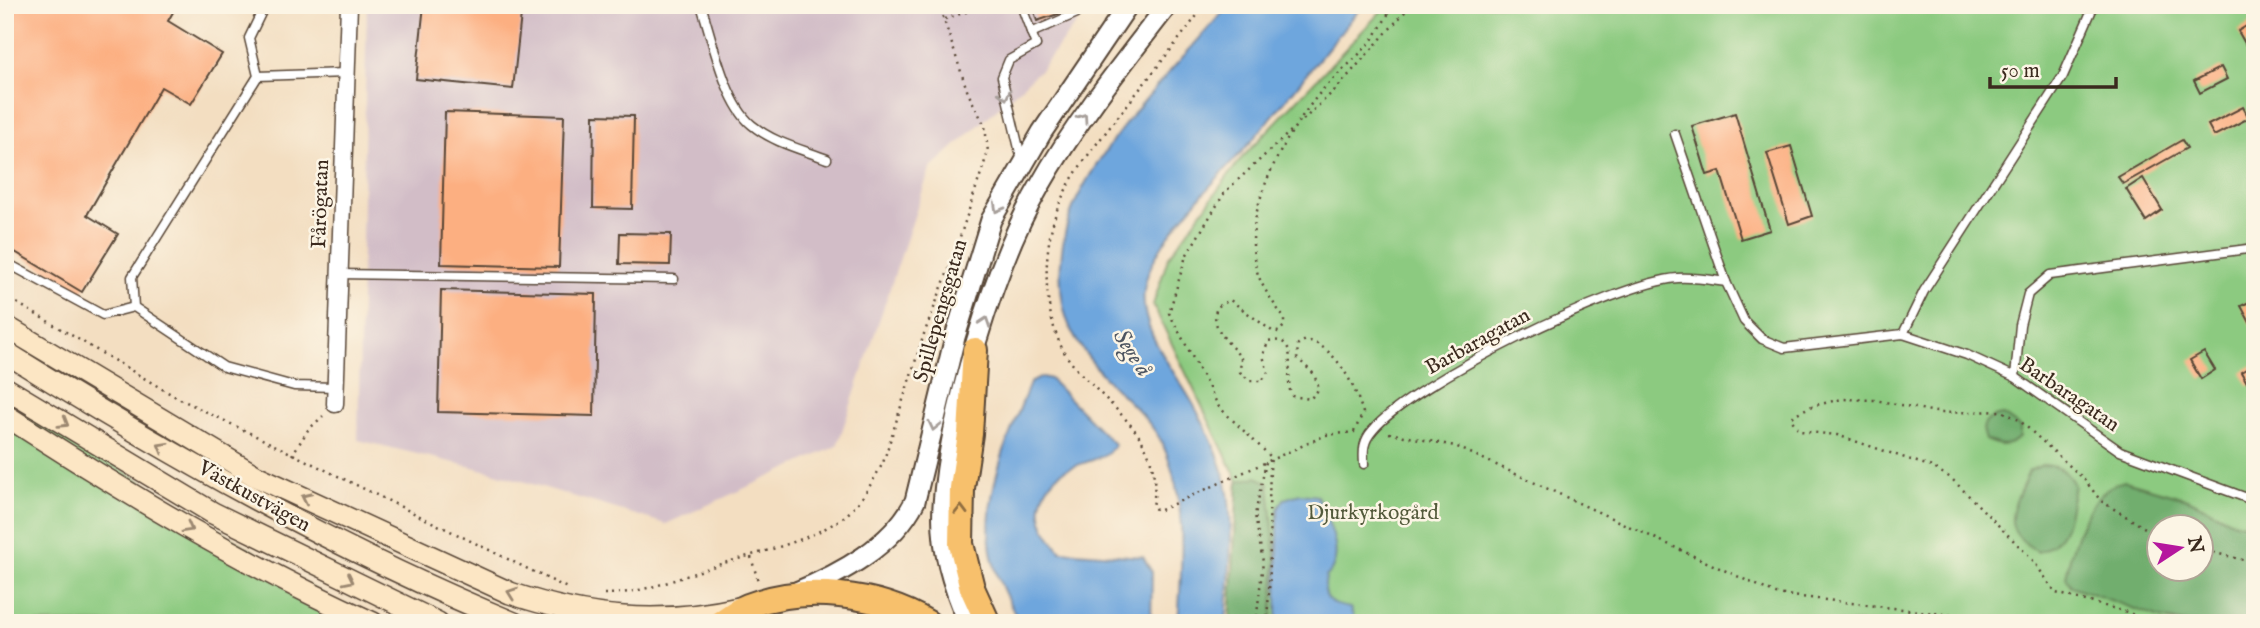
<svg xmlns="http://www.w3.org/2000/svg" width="2260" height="628" font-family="'IM FELL English',serif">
	<rect width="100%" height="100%" fill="#fcf5e5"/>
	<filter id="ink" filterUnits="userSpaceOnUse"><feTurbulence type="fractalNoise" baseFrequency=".0143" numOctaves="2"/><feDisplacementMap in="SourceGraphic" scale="14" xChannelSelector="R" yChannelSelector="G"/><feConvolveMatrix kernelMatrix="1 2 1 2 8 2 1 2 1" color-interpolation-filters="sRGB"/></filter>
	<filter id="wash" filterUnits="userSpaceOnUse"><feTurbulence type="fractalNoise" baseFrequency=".00686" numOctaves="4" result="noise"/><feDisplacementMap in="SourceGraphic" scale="28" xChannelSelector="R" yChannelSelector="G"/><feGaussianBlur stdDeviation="1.57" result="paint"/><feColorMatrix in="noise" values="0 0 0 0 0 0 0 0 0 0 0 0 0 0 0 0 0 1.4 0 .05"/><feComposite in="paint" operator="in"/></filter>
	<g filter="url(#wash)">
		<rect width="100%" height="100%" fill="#f3dec1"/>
		<path fill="#d2bdc7" d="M367,5H1091L1040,70L930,169L837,446L666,524L489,471L358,440Z"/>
		<g fill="#8cca80" stroke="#647a4f" stroke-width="2" fill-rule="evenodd">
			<path d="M1387,5H2255V623H1230L1238,481L1153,305L1168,258L1239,161ZM2158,526H2200V568H2158Z"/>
			<path d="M5,396L367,623H219L211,618L204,623H5Z"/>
		</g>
		<g fill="#71ae6e" stroke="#566c46" stroke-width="2" fill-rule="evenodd">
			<path d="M2003,415L2020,427V437C2008,448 1999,446 1985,440C1979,425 1987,417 2003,415Z"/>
			<path d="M2042,465C2059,466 2067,471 2074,485C2068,515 2069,541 2038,552C1995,527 2015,507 2029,471Z"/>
			<path d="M1257,477L1269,484L1276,561L1272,623H1230L1238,481Z"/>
			<path d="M2125,481L2188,499L2232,521L2255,527V623H2183L2157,617L2071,586L2066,577C2072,544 2088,488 2125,481ZM2158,526H2200V568H2158Z"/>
		</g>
		<g fill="#6ea6dd" stroke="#54687e" stroke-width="2">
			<path d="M1229,5H1363C1324,52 1287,100 1248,145C1217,180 1148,244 1144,291C1139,334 1179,375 1197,411C1207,430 1218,453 1224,474C1236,516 1229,579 1226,623H1178C1182,564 1188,501 1163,445C1150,417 1121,396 1101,373C1091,361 1077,344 1071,330C1054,293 1059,236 1076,201C1112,127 1176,67 1229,5Z"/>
			<path d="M1042,377L1050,379L1115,445C1097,470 1057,456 1043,497C1035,518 1048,536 1061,551L1143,557L1152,572L1151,623H1019C1011,605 1000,586 995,568C976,507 1008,439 1030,383Z"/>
			<path d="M1300,494L1317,496C1327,519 1348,556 1326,577C1322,598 1328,605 1350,608L1356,623H1277L1278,509L1284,499Z"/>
		</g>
		<g id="blocks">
			<g fill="#fcaf81">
				<path d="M5,5H177L168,21L222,54L191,104L161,87L87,215L118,234L82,292L5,246Z"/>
				<path d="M424,5H522L513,89L416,79Z"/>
				<path d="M1032,5H1075L1076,8L1037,21Z"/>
				<path d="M2253,22L2255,25V61L2238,31Z"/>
				<path d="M2221,67L2227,79L2200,93L2194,81Z"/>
				<path d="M2243,107L2249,118L2214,136L2208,125Z"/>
				<path d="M445,112L564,116L559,267L441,264Z"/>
				<path d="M1735,113L1770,230L1741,239L1720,171L1707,175L1692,126Z"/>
				<path d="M594,115L634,116L632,209L593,208Z"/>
				<path d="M2182,140L2187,148L2123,184L2118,177Z"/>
				<path d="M1791,146L1812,216L1789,224L1767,153Z"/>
				<path d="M2143,178L2162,210L2146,221L2126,189Z"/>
				<path d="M620,233L671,234L670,265L619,264Z"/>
				<path d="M441,290L596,294L594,416L438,412Z"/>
				<path d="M2255,299V332L2241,306Z"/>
				<path d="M2204,352L2215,370L2201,379L2190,360Z"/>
				<path d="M2255,364V382L2249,386L2241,372Z"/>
			</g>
		</g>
	</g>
	<g filter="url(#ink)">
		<use href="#blocks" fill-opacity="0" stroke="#574536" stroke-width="2"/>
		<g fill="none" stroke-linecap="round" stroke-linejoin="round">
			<g stroke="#574536" stroke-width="11">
				<g id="service">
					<path d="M265,5L249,38L258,76L132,277L134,307L224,367L294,386L336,387"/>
					<path d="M701,5C712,38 725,103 752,125C774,143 801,149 827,159"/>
					<path d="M1021,5L1036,45L1009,60L1002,77L1022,161"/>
					<path d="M1031,33L1077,13L1079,5"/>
					<path d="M258,76L346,73"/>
					<path d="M1675,134L1726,282L1744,321L1762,339L1784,348L1903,334L1967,355L2015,377L2120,451L2255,501"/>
					<path d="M5,262L103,315L134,307"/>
					<path d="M339,274L674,279"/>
					<path d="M1903,334L1924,291L2063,76L2094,5"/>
					<path d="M2015,377L2020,325L2028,294L2050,275L2255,248"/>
					<path d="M1364,464C1363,450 1363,441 1373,430C1412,383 1617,282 1678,278C1694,277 1711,280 1726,282"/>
				</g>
			</g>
			<g stroke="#574536" stroke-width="19">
				<path id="minor" d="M335,404L349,5"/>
			</g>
			<g stroke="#574536" stroke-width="23">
				<g id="tertiary">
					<path d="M794,593C840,574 893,546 915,501L955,337L991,220L1042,132L1128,5"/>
					<path d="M969,623C952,585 940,547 943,505C949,416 994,264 1039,187C1075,123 1123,63 1168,5"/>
				</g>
			</g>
			<g stroke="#574536" stroke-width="24">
				<g id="secondary">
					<path d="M5,326L256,476L510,593C587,619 659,626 739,608"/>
					<path d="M5,352C168,454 336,550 514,623"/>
					<path d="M5,388L213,513L438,623"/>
					<path d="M5,415C124,492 244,565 373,623"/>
				</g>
			</g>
			<g stroke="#574536" stroke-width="28">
				<g id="trunk">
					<path d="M975,350L970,434L962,488L961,544L972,588L988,623"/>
					<path d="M720,623C729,617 738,610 748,606C803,584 878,593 928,623"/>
				</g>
			</g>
			<g stroke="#574536" stroke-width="2.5" stroke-dasharray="2 5" stroke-linecap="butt">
				<path d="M1205,5C1176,44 1146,81 1116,119C1097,144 1075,169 1062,198C1042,240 1041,306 1062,348C1070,364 1084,377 1096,389C1134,427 1161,449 1153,507L1158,511L1326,435L1355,432"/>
				<path d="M945,19L987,5"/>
				<path d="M1303,120L1337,88L1411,5"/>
				<path d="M5,296L176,397L567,588"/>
				<path d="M1354,432L1363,413C1355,386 1336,346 1306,340L1298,344L1297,358L1314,374L1319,389L1310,399L1292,396C1282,377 1304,335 1268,341L1263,356L1268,372L1262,381H1250L1240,372L1241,358C1229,342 1209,328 1217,307L1230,300L1272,331L1279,332L1284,326V318C1275,305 1265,292 1259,277C1237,221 1280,143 1315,99C1331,78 1354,62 1371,41C1380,30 1386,17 1394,5"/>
				<path d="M1389,433L1455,446L1776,594L2019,623"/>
				<path d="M292,455L308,430L323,416"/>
				<path d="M2200,549L2255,563"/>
				<path d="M751,557L758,581"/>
				<path d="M604,594C646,594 685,575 724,563C764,551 811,541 845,516C862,502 872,482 883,463L924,334L952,261L988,152L985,126L968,93L939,5"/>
				<path d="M1256,623L1263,562L1255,515L1266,462"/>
				<path d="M1266,623C1274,568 1266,513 1271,457L1219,407L1169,313L1186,256L1225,192L1293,129"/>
				<path d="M2152,623L2127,612L2056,593L2032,559L1951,478L1932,467L1837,435L1800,431L1791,419L1795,414L1812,406L1842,399L1875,400L1941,413L2002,411L2019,420L2083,478L2101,501L2158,536"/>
			</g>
			<use href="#service" stroke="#fff" stroke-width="8"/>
			<use href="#minor" stroke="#fff" stroke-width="16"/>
			<use href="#tertiary" stroke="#fff" stroke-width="19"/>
			<use href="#secondary" stroke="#fce6c4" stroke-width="21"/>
			<use href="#trunk" stroke="#f7c06c" stroke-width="24"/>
		</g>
		<defs><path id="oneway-chevron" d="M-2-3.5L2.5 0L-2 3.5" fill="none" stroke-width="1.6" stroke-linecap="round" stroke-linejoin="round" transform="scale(1.75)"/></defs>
		<g stroke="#a79f9a">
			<use href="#oneway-chevron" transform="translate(1005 95) rotate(76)"/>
			<use href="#oneway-chevron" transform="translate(1083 118) rotate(-55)"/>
			<use href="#oneway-chevron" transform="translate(998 208) rotate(119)"/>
			<use href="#oneway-chevron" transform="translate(985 322) rotate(-71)"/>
			<use href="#oneway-chevron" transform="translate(934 426) rotate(103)"/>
		</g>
		<g stroke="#9c8871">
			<use href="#oneway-chevron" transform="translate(64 423) rotate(31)"/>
			<use href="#oneway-chevron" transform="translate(162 447) rotate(-150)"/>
			<use href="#oneway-chevron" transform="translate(306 498) rotate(-155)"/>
			<use href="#oneway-chevron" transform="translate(188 528) rotate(29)"/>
			<use href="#oneway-chevron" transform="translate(349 580) rotate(26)"/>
			<use href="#oneway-chevron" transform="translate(512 593) rotate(-160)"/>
		</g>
		<use stroke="#906e41" href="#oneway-chevron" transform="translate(961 510) rotate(-89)"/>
	</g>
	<g text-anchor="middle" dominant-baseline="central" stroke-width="5" stroke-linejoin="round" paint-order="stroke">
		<g font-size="21" fill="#3b2a1e" stroke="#fcf5e5">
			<text transform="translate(321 204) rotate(-88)">Fårögatan</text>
			<text transform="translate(941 311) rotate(-74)">Spillepengsgatan</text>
			<text transform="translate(1478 342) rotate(-29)">Barbaragatan</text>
			<text transform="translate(2069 395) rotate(34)">Barbaragatan</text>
			<text transform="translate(254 497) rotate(29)">Västkustvägen</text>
		</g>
		<g font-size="21" fill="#535a3b" stroke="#fcf5e5">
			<text x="1373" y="513">Djurkyrkogård</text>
		</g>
		<g font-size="23" font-style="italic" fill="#4d5561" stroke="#fcf5e5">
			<text transform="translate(1132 353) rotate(57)">Sege å</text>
		</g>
	</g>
	<rect width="2260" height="628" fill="none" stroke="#fcf5e5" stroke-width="28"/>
	<g transform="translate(2180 548) rotate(78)"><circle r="33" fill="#fcf5e5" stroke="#afa495" stroke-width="2"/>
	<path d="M0-5L12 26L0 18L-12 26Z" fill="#b5179e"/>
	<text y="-10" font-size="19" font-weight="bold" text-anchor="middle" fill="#3b2a1e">N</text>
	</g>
	<path d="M1990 77v10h126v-10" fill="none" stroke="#3b2a1e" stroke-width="3.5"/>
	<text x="2001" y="77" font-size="21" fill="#3b2a1e" stroke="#fcf5e5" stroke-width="5" paint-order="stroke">50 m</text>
</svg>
